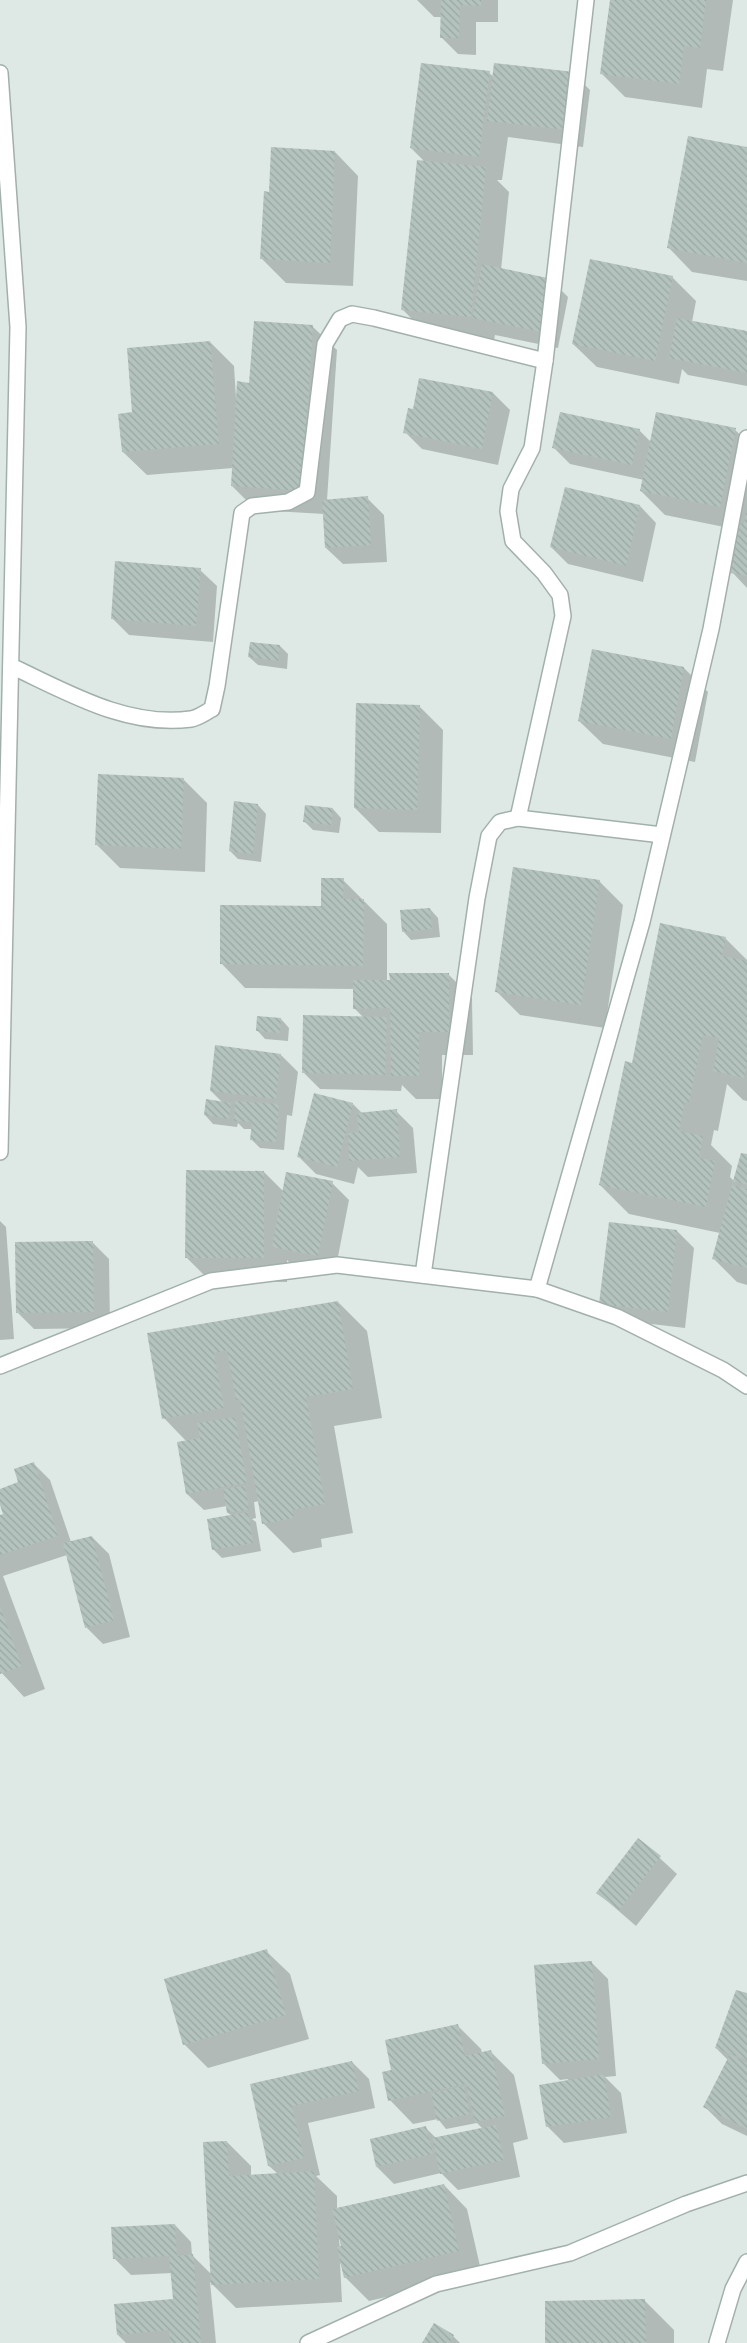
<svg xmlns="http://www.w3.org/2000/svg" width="747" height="2343" font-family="Overpass,sans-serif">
	<defs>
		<pattern id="building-back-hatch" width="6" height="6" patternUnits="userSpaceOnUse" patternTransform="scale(1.25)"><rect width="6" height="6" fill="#b4c3be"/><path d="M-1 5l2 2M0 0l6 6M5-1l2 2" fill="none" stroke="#9aa8a4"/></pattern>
	</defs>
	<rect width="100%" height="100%" fill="#dee9e5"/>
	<g fill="#0003" fill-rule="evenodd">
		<path d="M417,0H498V22H476V55L458,54L441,37L442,17H434Z"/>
		<path d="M611,0H733L723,71L707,69L702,108L625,97L601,73Z"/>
		<path d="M489,73L494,77L573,73L590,90L583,147L508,137L502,180H497L509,192L501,270L551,280L568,297L558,348L495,335L494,341L426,333L402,309L425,162L411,148Z"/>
		<path d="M747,148V281L692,272L669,248Z"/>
		<path d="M335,152L358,176L353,286L286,283L262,259L270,193Z"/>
		<path d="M672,277L696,301L692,322L747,333V386L688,375L682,369L679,384L597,367L573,344Z"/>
		<path d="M313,327L337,350L327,500L367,498L384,515L387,562L343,564L326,548L324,514L256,510L232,486L233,468L147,475L123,452L134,413L210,342L234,366L236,398Z"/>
		<path d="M493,393L510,410L498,465L422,449L405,432L414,410Z"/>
		<path d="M639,430L651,442L735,430L747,441V588L732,572L739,530L665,515L641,491L644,480L570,464L553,447Z"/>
		<path d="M640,506L656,523L643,582L568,564L551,547Z"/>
		<path d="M200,570L217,586L213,642L129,635L112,618Z"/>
		<path d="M280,646L288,654L287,669L258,665L249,657Z"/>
		<path d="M593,650L684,668L708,692L695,762L603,744L579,721Z"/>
		<path d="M419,706L443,730L441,833L379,832L355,808Z"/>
		<path d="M184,780L207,803L205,872L120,868L96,844Z"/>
		<path d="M258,805L266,814L261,862L238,859L230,851Z"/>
		<path d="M333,809L341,818L339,833L313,830L304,821Z"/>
		<path d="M343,880L387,924V981L448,974L472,998L473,1055H442V1099H416L402,1085L401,1091L320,1089L303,1072L364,1018L354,1008V989L245,988L222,964L322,907Z"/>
		<path d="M599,881L623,905L605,1028L520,1015L496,991Z"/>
		<path d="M430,909L438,918L440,937L411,940L403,931Z"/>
		<path d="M725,938L747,960V1101L743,1100L727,1084L718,1131L714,1130L711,1145L732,1166L730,1177L735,1182L742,1154L747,1156V1285L737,1282L714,1259L720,1233L629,1214L600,1185L632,1064Z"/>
		<path d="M281,1019L289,1028L288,1041L265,1039L257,1030Z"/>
		<path d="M281,1055L298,1072L292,1116L287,1115L284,1150L260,1148L252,1140V1129H244L238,1123L237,1127L213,1124L205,1115L223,1103L211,1091Z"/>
		<path d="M353,1104L363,1114L396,1111L413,1128L417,1173L368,1177L358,1167L354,1184L316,1174L299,1157Z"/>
		<path d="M264,1172L284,1192L332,1183L349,1200L335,1272L290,1263L287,1260V1282L210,1281L186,1257Z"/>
		<path d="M0,1221L6,1227L14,1339L0,1340Z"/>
		<path d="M677,1231L694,1248L685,1328L618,1320L601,1303Z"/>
		<path d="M92,1242L109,1259L110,1328L34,1329L17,1312Z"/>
		<path d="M338,1302L367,1331L382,1418L334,1426L353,1533L321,1539L322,1547L293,1553L264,1524L260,1501L254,1502L256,1518L252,1519L256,1522L261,1551L222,1558L213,1549L232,1516L228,1513L227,1506L204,1510L187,1494V1442L164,1418L149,1334Z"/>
		<path d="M33,1463L50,1480L71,1542L92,1537L109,1554L130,1637L103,1644L86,1627L67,1555L3,1576L45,1689L24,1697L0,1671V1516L5,1515L0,1501V1490L20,1483Z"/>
		<path d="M639,1839L677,1874L636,1926L598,1893Z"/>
		<path d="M266,1951L290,1974L309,2039L208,2068L184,2044Z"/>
		<path d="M591,1962L608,1979L616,2076L605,2077L621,2093L627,2133L564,2143L547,2126L568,2079L560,2080L543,2063Z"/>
		<path d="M747,1995V2136L722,2124L705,2107L728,2060L716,2048Z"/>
		<path d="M457,2025L481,2049L482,2053L490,2051L514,2075L528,2139L513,2143L520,2177L458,2190L441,2173L394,2184L377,2167L371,2140L426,2128L437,2139L483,2129L477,2123L446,2129L438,2119L413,2124L390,2100L393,2071Z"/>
		<path d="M352,2062L369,2079L375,2108L308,2123L320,2175L316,2176L337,2196V2209L444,2185L467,2209L482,2275L369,2301L345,2277L340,2262L342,2302L236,2308L210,2282L216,2343H126L118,2335L174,2300L172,2273L131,2275L114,2258L175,2225L191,2242L192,2255L212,2275L227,2142L251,2166V2176L278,2174L269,2166L251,2085ZM340,2239L342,2247L340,2248L339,2240Z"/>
		<path d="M645,2301L674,2330V2343H547Z"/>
		<path d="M453,2336L460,2343H424Z"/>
	</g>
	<g fill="url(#building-back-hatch)">
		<path d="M441,0H481V6L460,5L459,38H440Z"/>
		<path d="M610,0H706L700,48L684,46L679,84L600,74Z"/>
		<path d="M421,63L490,71L479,157L410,148Z"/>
		<path d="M494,63L574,72L567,130L487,121Z"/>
		<path d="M688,136L747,147V263L667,248Z"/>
		<path d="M271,147L335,151L330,263L260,259L264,191L269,192Z"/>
		<path d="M417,160L486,167L471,317L401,310Z"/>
		<path d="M590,259L673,276L655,361L572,344Z"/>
		<path d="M482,264L552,279L542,332L472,318Z"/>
		<path d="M677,318L747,331V373L669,358Z"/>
		<path d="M254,321L313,325L302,491L231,486L237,381L249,383Z"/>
		<path d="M210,341L219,444L122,452L118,414L132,412L127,348Z"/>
		<path d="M419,378L493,392L482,449L403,433L408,408L413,409Z"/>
		<path d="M560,412L640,429L632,465L552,448Z"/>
		<path d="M656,412L736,428L720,507L640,491Z"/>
		<path d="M565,487L640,505L626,566L550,547Z"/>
		<path d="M368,496L371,545L325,548L322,500Z"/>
		<path d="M746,513H747V576L730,573L739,523L744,524Z"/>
		<path d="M115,561L201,568L196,626L111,619Z"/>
		<path d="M250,642L280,645L278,661L248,657Z"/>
		<path d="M592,649L684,667L671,739L578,721Z"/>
		<path d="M356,703L420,705L417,810L354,808Z"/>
		<path d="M98,774L184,778L181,849L95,845Z"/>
		<path d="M234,801L258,804L253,854L229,851Z"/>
		<path d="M305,805L333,808L331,825L303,822Z"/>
		<path d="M513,867L600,880L581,1005L495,992Z"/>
		<path d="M321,878H344L343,899H364L363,966L220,964V905L321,906Z"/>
		<path d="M430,908L432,929L402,932L400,910Z"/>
		<path d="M660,923L726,937L722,956L747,961V1062L744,1078L713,1071L719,1038L703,1035L689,1102H685L679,1131L703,1136L699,1158L715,1161L706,1207L599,1185L625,1061L632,1063Z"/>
		<path d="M389,973H449V1032H419V1076H391L390,1008L353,1009V980H390Z"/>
		<path d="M303,1015L387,1017L385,1075L302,1073Z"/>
		<path d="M257,1016L281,1018L280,1033L256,1031Z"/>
		<path d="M215,1045L281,1054L276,1099L210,1091Z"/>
		<path d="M314,1093L353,1103L337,1167L297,1157Z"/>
		<path d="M206,1099L231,1103L229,1119L204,1115Z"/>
		<path d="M235,1101L279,1104L276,1142L250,1140L252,1122L234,1121Z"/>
		<path d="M397,1109L400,1157L349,1161L348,1133L359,1132L357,1113Z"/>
		<path d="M741,1153L747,1154V1185L733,1181Z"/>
		<path d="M186,1170L264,1171V1258H185Z"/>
		<path d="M286,1172L333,1181L318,1256L272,1247Z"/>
		<path d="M732,1185L747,1189V1268L712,1259Z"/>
		<path d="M609,1222L677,1230L668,1312L599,1304Z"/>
		<path d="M93,1241L94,1312L16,1313L15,1242Z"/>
		<path d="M338,1301L353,1389L306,1397L325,1504L292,1510L294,1518L262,1524L240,1399L236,1400L227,1350L214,1353L224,1408L162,1419L147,1333Z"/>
		<path d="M235,1417L247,1483L186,1494L177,1442L200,1438L197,1423Z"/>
		<path d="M34,1462L58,1536L0,1555V1515L3,1514L0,1505V1489L18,1482L14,1469Z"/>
		<path d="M245,1486L249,1510L227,1513L223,1489Z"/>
		<path d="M248,1512L253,1543L212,1550L207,1519Z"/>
		<path d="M92,1536L114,1620L85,1628L63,1543Z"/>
		<path d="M0,1607L22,1666L0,1674Z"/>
		<path d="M638,1838L661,1856L619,1910L596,1893Z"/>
		<path d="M267,1949L286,2015L183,2045L164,1979Z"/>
		<path d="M592,1961L599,2059L542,2064L534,1965Z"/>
		<path d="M736,1990L747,1993V2060L715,2048Z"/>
		<path d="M458,2024L465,2056L491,2050L505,2116L475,2122L466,2084L388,2101L382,2072L391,2070L385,2040Z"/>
		<path d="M730,2054L747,2063V2129L703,2107Z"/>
		<path d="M352,2061L359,2091L292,2106L304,2158L268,2166L250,2084Z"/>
		<path d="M604,2074L611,2117L546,2127L539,2085Z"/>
		<path d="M464,2086L470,2114L437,2121L431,2093Z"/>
		<path d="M496,2125L504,2160L440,2174L432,2138Z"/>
		<path d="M426,2126L433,2154L376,2167L370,2139Z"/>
		<path d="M227,2141L229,2176L314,2171L319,2279L211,2285L203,2142Z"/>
		<path d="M444,2184L459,2251L344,2278L337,2247L341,2246L332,2209Z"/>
		<path d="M175,2224L177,2256L193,2254L201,2343H170L169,2330L117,2335L114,2304L173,2299L169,2256L113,2259L111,2227Z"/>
		<path d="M645,2299L646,2343H545V2301Z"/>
		<path d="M434,2323L454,2335L449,2343H422Z"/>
	</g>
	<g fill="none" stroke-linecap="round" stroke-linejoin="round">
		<g stroke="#a2b0ac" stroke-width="18">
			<g id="minor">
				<path d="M0,73L18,327L0,1152"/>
				<path d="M11,666C67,692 127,728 191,719C198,718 206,712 212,709L217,686L242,513L252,506L288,502L307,492L325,344L340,319L352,314L374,318L545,361"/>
				<path d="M518,818L563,616L560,595L544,573L513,541L508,511L511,489L532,448L545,361L586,0"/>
				<path d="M423,1275L477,898L489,836L500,822L518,818L662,835"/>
				<path d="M537,1289L642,922L711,629L747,438"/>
				<path d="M308,2343L436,2284L570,2253L686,2204L747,2183"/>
				<path d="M717,2343L733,2289L747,2262"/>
			</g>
		</g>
		<g stroke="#a2b0ac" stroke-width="18">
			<path id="tertiary" d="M0,1366L211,1281L337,1265L537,1289L617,1317L723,1370L747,1386"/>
		</g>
		<use href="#minor" stroke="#fff" stroke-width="15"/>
		<use href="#tertiary" stroke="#fff" stroke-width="15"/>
	</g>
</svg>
